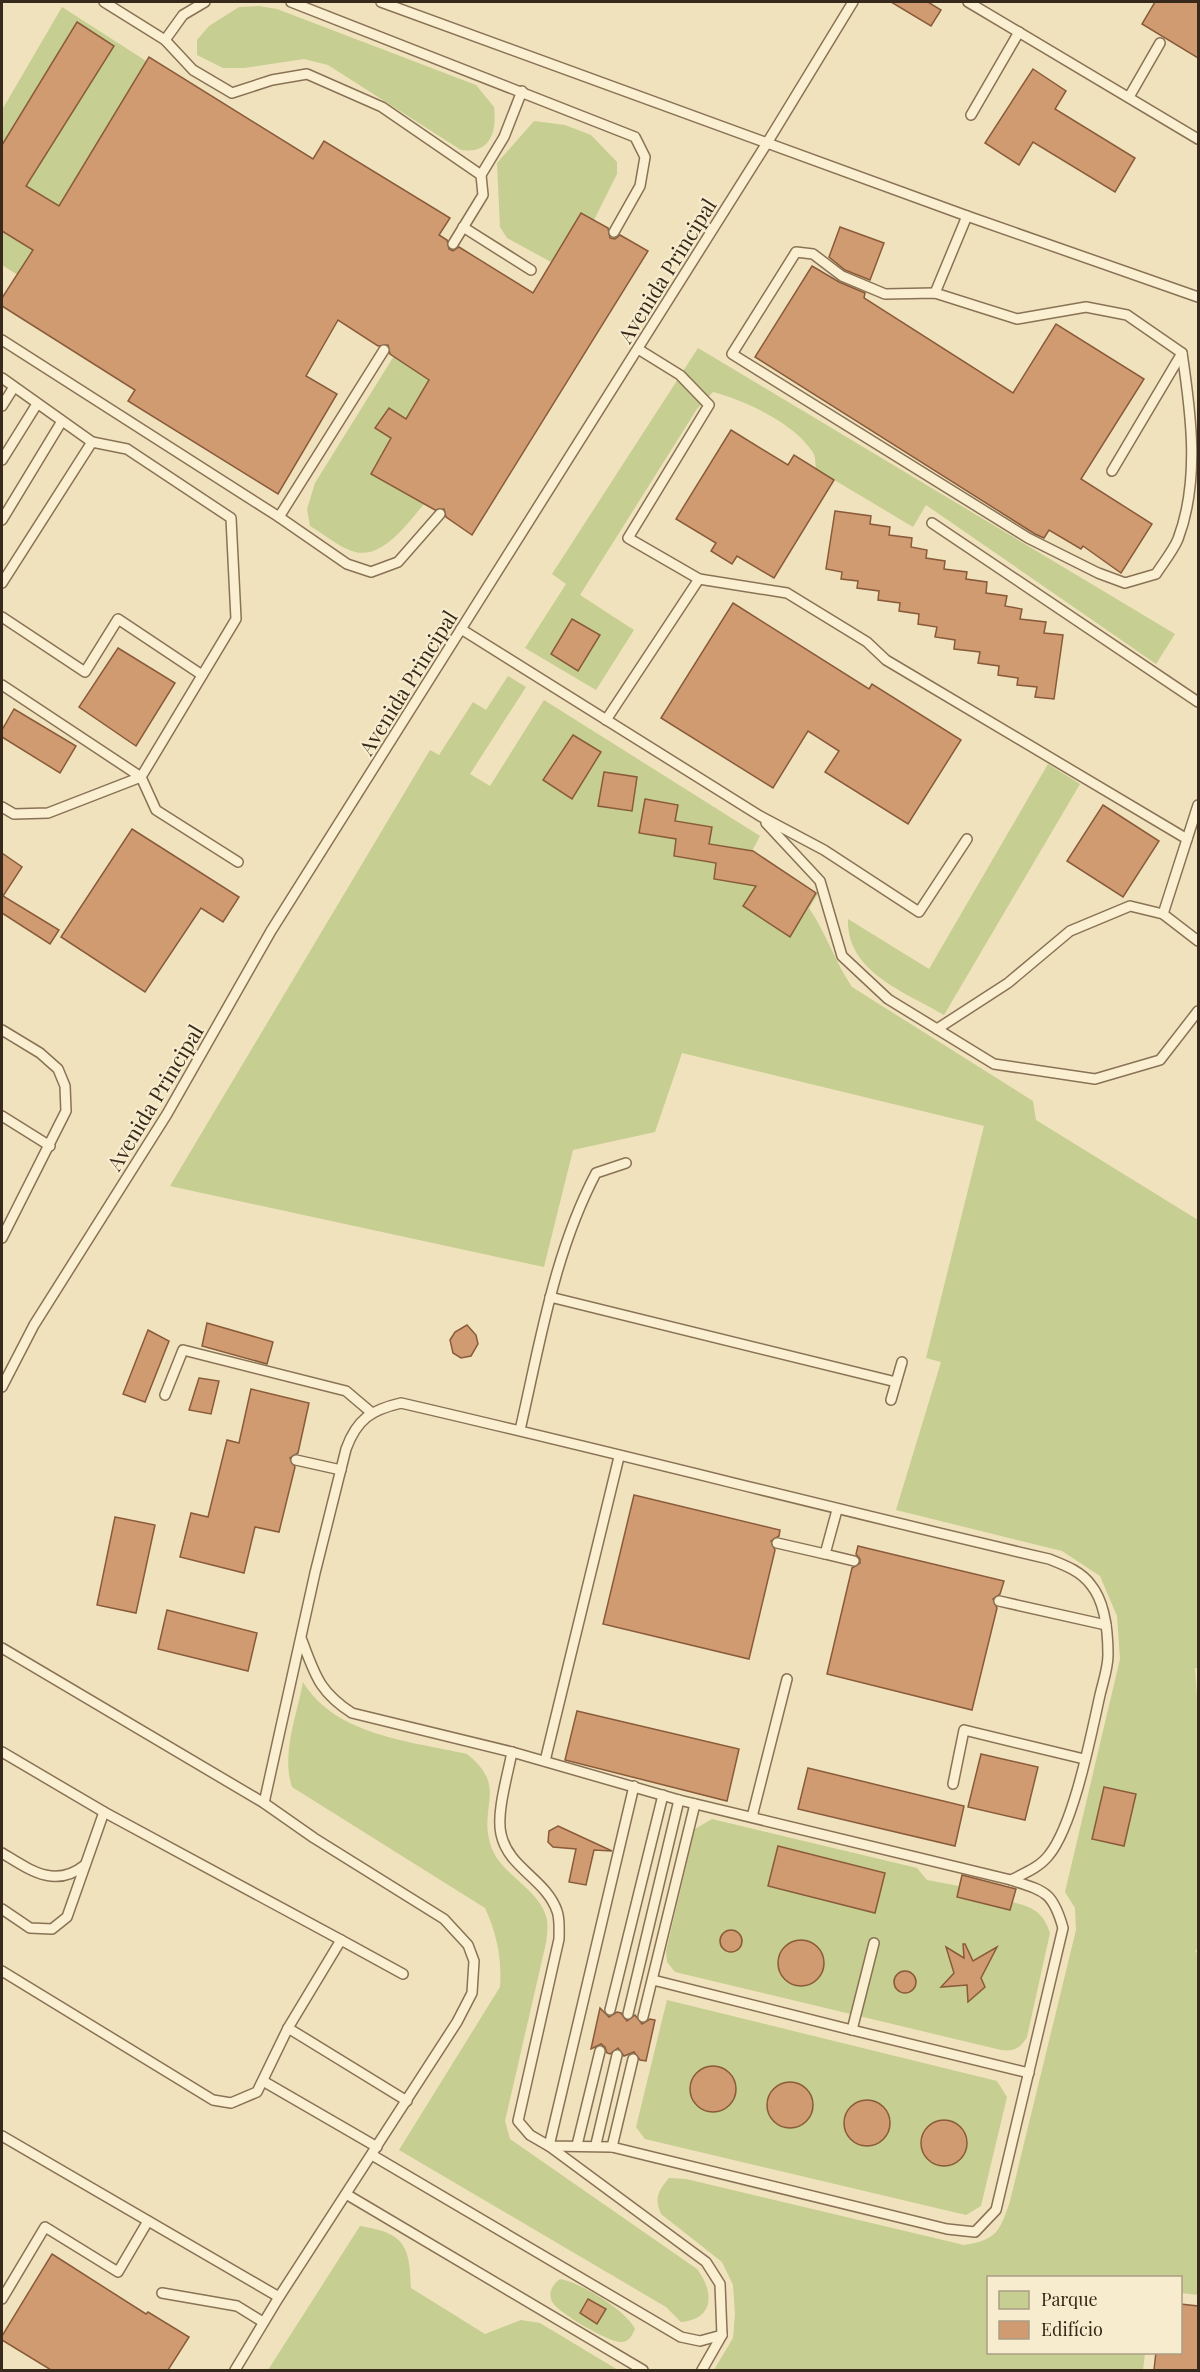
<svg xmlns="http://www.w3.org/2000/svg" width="1200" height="2372" font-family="'Playfair Display',serif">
	<rect width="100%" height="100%" fill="#f0e2bd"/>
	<g fill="#c6ce91">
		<path d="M259,6L277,9L476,85L494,107C497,133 490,154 461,150L328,65L304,59L244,68H223L197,55V40L209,26L239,7Z"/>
		<path d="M62,7L146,61L18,275L2,265V110Z"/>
		<path d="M534,121L565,125L591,135L617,162V174L594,220L581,213L551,262L507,238L500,227L497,163Z"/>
		<path d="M456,338L406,419L389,408L375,428L391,438L371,474L425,503C409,521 384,559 355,552C340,548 324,534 310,526L307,509L315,483L394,356Z"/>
		<path d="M698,348L1175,634L1156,664L926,505L913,527L816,469C815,463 816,456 812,451C794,423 744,400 713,392L697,409L580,595L634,630L596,690L525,648L566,584L552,574Z"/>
		<path d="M508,676L526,687L470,774L490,786L544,700L760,836L752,851L818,894L809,908C826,933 835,962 852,987L1033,1101L1036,1120L1198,1220V1668H1195L1198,1711V1950H1195L1198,1955V2295L1181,2293L1180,2278H988V2352L1145,2353L1143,2370H714L733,2338L735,2314L733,2285L722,2262L661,2214C654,2198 658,2191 669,2178L686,2179L964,2245C997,2240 1000,2231 1010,2201L1076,1930L1075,1908L1065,1892L1120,1659L1117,1616L1100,1576L1062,1551L896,1510L941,1362L926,1358L984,1126L682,1053L655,1132L573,1150L544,1267L170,1186L430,750L439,755L473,702L486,710Z"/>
		<path d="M1048,764L1080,784L944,1015C905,992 846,972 848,919L929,969Z"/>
		<path d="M303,1682C336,1736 410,1741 467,1754C508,1787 479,1805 490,1843C499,1876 540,1887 547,1920C548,1927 547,1936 546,1943L505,2121L510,2139L697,2269C714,2291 715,2319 681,2322L666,2307L399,2150L500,1987C502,1959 497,1934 485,1908L292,1787C281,1754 297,1715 303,1682Z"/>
		<path d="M712,1819L917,1868L927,1880L959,1886L957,1897L1010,1910L1012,1902C1033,1907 1043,1912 1050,1933L1027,2037C1020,2049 1014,2051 1001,2050L675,1972L667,1962L666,1951L695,1829Z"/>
		<path d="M667,2000L997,2081L1007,2097L981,2206L966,2215L645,2139L636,2127Z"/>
		<path d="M360,2226C404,2233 410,2245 411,2288L485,2334L521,2320L540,2323L618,2370H268Z"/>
		<path d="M560,2279C580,2282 627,2311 635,2329C632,2335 630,2341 622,2342C611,2344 559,2313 553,2303C547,2294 552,2285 560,2279Z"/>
	</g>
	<g fill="#d09b71" stroke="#895b3a" stroke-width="1.5">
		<path d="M891,2H928L941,10L931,26Z"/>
		<path d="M1155,2H1198V58L1142,24Z"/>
		<path d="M77,22L114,46L26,186L59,206L149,57L313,159L324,141L450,218L439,235L447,240L449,249L453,251L459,247L533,293L581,213L608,228L610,238L615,239L620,235L648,251L472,535L446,517L444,509L435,510L371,474L391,438L375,428L389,408L406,419L429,380L390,354L388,345L378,346L338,320L306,376L337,394L278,494L128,401L135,390L2,306V298L33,250L2,231V145Z"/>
		<path d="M1033,69L1066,91L1055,109L1135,158L1115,192L1033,142L1019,165L985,143Z"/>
		<path d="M840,227L884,243L870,280L845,270L829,257Z"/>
		<path d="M812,266L839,282L865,293L864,298L1013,393L1056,324L1144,379L1081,479L1152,524L1121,573L1083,546L1081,549L1049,530L1044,538L1035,534L755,357Z"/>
		<path d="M731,430L788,465L794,455L834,480L774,578L737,556L732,564L711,551L716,543L676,519Z"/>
		<path d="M835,511L871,516L870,524L890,527L889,535L912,538L911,547L927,550L926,558L945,561L944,569L967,572L966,579L987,582L986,593L1007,596L1005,606L1022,609L1020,619L1046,622L1044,633L1063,635L1054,699L1035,697L1037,687L1017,685L1018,678L998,675L999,666L978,663L980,652L954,649L955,640L935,637L937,627L918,624L919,614L899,611L900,603L878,600L879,591L857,588L858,581L841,579L842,572L826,569Z"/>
		<path d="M733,603L869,689L872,684L961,740L908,824L825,772L839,751L808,731L773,788L661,718Z"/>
		<path d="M572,619L600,635L578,671L551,654Z"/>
		<path d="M118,648L175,683L136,746L79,707Z"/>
		<path d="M14,709L76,746L60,773L2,737V730Z"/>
		<path d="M573,735L601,752L572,799L543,780Z"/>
		<path d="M604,772L637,777L632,811L598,806Z"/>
		<path d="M645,799L678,805L675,821L712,827L709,844L753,851L816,893L790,937L743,906L756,886L714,879L716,863L674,856L676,839L639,833Z"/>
		<path d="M1103,805L1159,841L1123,897L1067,861Z"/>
		<path d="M132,829L239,897L223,922L201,908L145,992L61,937Z"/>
		<path d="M2,853L22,867L3,896L59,930L50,944L2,913Z"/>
		<path d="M207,1323L273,1342L267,1364L202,1346Z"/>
		<path d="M467,1325L476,1335L478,1344L471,1356L461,1358L453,1353L450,1340L455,1332Z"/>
		<path d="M148,1330L169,1341L145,1402L123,1394Z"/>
		<path d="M199,1378L219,1381L211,1414L189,1410Z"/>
		<path d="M251,1389L309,1403L298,1453L290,1458L295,1467L279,1532L255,1527L244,1573L180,1557L191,1513L208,1517L227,1440L239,1443Z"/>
		<path d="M634,1495L780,1530L779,1536L771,1541L775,1550L749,1659L603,1624Z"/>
		<path d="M115,1517L155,1525L136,1613L97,1605Z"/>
		<path d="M858,1546L1004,1581L1000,1594L993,1599L997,1608L972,1710L827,1674L852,1568L860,1563V1559L856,1554Z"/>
		<path d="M167,1610L257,1633L248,1671L158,1649Z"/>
		<path d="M577,1711L739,1749L727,1801L565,1760Z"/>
		<path d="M981,1754L1038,1767L1025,1820L968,1807Z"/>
		<path d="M808,1768L964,1806L955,1846L798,1809Z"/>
		<path d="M1104,1787L1136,1794L1124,1846L1092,1839Z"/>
		<path d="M558,1826L612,1851L594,1850L586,1885L569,1882L576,1849L553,1847L548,1842L549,1831Z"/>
		<path d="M778,1846L885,1873L875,1913L768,1886Z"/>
		<path d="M962,1875L1016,1889L1010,1910L957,1897Z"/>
		<circle cx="731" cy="1941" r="11"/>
		<circle cx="801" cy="1963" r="23"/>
		<path d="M963,1944H965L973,1961L997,1947L981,1978L985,1987L968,2002L967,1985L941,1987L954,1973L946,1947L964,1958Z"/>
		<circle cx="905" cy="1982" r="11"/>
		<path d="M600,2008L609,2017L617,2012L621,2013L627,2021L635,2015L642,2024L650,2019L655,2020L646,2061L640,2060L634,2052L624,2056L618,2048L610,2054L607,2053L605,2047L601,2044L591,2049Z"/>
		<circle cx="713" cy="2089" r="23"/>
		<circle cx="790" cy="2105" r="23"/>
		<circle cx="867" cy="2123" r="23"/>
		<circle cx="944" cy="2143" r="23"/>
		<path d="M52,2254L146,2314L148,2312L189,2337L168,2370H51L2,2340V2336Z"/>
		<path d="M588,2299L606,2309L597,2324L580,2313Z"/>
		<path d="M1180,2304L1198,2306V2370H1154L1156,2352H1180Z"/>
	</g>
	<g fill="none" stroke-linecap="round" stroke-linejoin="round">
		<g stroke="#897255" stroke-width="12">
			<g id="service">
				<path d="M104,2L165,40L193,70L232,93L272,80L307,74L382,107L481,175L483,195L453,244"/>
				<path d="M291,2L635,137L645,157L640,186L614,232"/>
				<path d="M381,2L967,216L1198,297"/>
				<path d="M968,2L1198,139"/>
				<path d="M165,40L183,15L205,2"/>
				<path d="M1129,97L1160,43"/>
				<path d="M971,115L1019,32"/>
				<path d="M481,175L504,137L522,91"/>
				<path d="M463,227L531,270"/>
				<path d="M796,252L813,254L842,276L885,294L935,293L1017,319L1086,307L1127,315L1182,353C1191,413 1200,481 1178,539C1173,551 1163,563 1156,574L1125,583L1098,573L1028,538L732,354Z"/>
				<path d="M935,293L967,216"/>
				<path d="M2,340L279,517L384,350"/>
				<path d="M638,349L680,375L709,405L628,538L699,579"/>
				<path d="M2,378L92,442L127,449L231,518L236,619L141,777L48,813L14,814L2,807"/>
				<path d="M2,406L14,387"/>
				<path d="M2,460L37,404"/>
				<path d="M1112,471L1182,353"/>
				<path d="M279,517L347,564L371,572L398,562L440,514"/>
				<path d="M2,520L62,421"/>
				<path d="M932,523L1198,702"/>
				<path d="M2,583L92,442"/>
				<path d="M2,617L85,672L118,619L202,675"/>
				<path d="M461,629L760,816L824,850L919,912L967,839"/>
				<path d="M2,685L141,777L156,810L238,862"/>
				<path d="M606,720L699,579L787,593L867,642L886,660L1187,839"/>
				<path d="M766,823L820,881L842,956L888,999L994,1064L1095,1079L1160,1060L1198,1011"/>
				<path d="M1163,914L1198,805"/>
				<path d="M937,1029L1008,983L1070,931L1130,906L1163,914L1198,941"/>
				<path d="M2,1030L40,1053L58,1069L65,1086L66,1111L2,1238"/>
				<path d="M2,1116L50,1146"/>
				<path d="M550,1297L896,1382"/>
				<path d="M2,1387L34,1325L167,1114L271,931L767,143L853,2"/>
				<path d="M165,1395L183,1350L346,1391L372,1413"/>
				<path d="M891,1400L902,1362"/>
				<path d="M520,1430C540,1343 554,1253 596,1173L626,1163"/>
				<path d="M296,1460L341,1470"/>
				<path d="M837,1510L825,1554L854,1561"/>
				<path d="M777,1543L825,1554"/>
				<path d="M999,1601L1106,1625"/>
				<path d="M2,1648L264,1803L314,1838L444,1919L468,1945L474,1961L472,1993L457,2022L279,2297L235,2370"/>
				<path d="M2,1752L104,1812L341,1940"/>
				<path d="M512,1752C508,1774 496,1813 501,1834C508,1868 546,1879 557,1911C560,1919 559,1930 559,1939L518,2121L530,2135L549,2146L706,2262L720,2284L722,2335L702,2370"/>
				<path d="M545,1761L619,1457"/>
				<path d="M953,1784L964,1730L1084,1759"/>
				<path d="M634,1786L549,2146L612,2147L947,2229L975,2232L996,2210L1063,1928C1053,1892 1045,1891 1011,1880"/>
				<path d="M264,1803L315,1573L346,1449C357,1419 371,1410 401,1403C618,1453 833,1509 1049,1559C1064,1565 1081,1571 1091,1585C1105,1602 1108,1633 1108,1655C1108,1668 1103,1682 1100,1695C1091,1735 1074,1824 1049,1855C1040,1867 1025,1873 1011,1880L679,1800L512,1752L352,1713C318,1691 315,1674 301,1638"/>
				<path d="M752,1817L787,1679"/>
				<path d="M2,1853C30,1870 55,1889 85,1865"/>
				<path d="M2,1909L30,1928L52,1929L67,1917L104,1812"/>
				<path d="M2,1971L213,2100L231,2103L257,2092L288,2028L341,1940L403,1974"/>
				<path d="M653,1980L852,2030L874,1943"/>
				<path d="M610,2010L663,1795"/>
				<path d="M628,2014L679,1800"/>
				<path d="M643,2017L695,1804"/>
				<path d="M288,2028L407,2101"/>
				<path d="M852,2030L1029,2073"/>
				<path d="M263,2081L377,2147"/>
				<path d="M2,2136L279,2297"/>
				<path d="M596,2144L617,2055"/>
				<path d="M577,2145L600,2051"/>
				<path d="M612,2147L633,2059"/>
				<path d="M372,2155L681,2337L700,2341L722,2335"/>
				<path d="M346,2194L643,2370"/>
				<path d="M162,2293L237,2306L263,2322"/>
				<path d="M2,2299L45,2227L118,2272L148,2221"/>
			</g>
		</g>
		<use href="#service" stroke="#fbefd1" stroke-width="9"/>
	</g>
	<g text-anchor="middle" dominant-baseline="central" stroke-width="4.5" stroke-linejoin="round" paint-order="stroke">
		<g font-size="21" fill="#37291b" stroke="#f7eccd">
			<text transform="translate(666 270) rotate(-58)">Avenida Principal</text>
			<text transform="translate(407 682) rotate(-58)">Avenida Principal</text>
			<text transform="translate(154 1097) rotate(-59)">Avenida Principal</text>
		</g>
	</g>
	<rect width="1200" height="2372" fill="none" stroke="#37291b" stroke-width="6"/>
	<rect x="987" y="2276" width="195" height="78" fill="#f7eccd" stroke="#aa9e86" stroke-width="1.5"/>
	<rect x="999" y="2291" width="30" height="18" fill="#c6ce91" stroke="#aa9e86" stroke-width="1.5"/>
	<text x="1041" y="2306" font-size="18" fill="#37291b">Parque</text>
	<rect x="999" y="2321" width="30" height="18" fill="#d09b71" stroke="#aa9e86" stroke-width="1.5"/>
	<text x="1041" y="2336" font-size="18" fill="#37291b">Edifício</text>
</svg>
